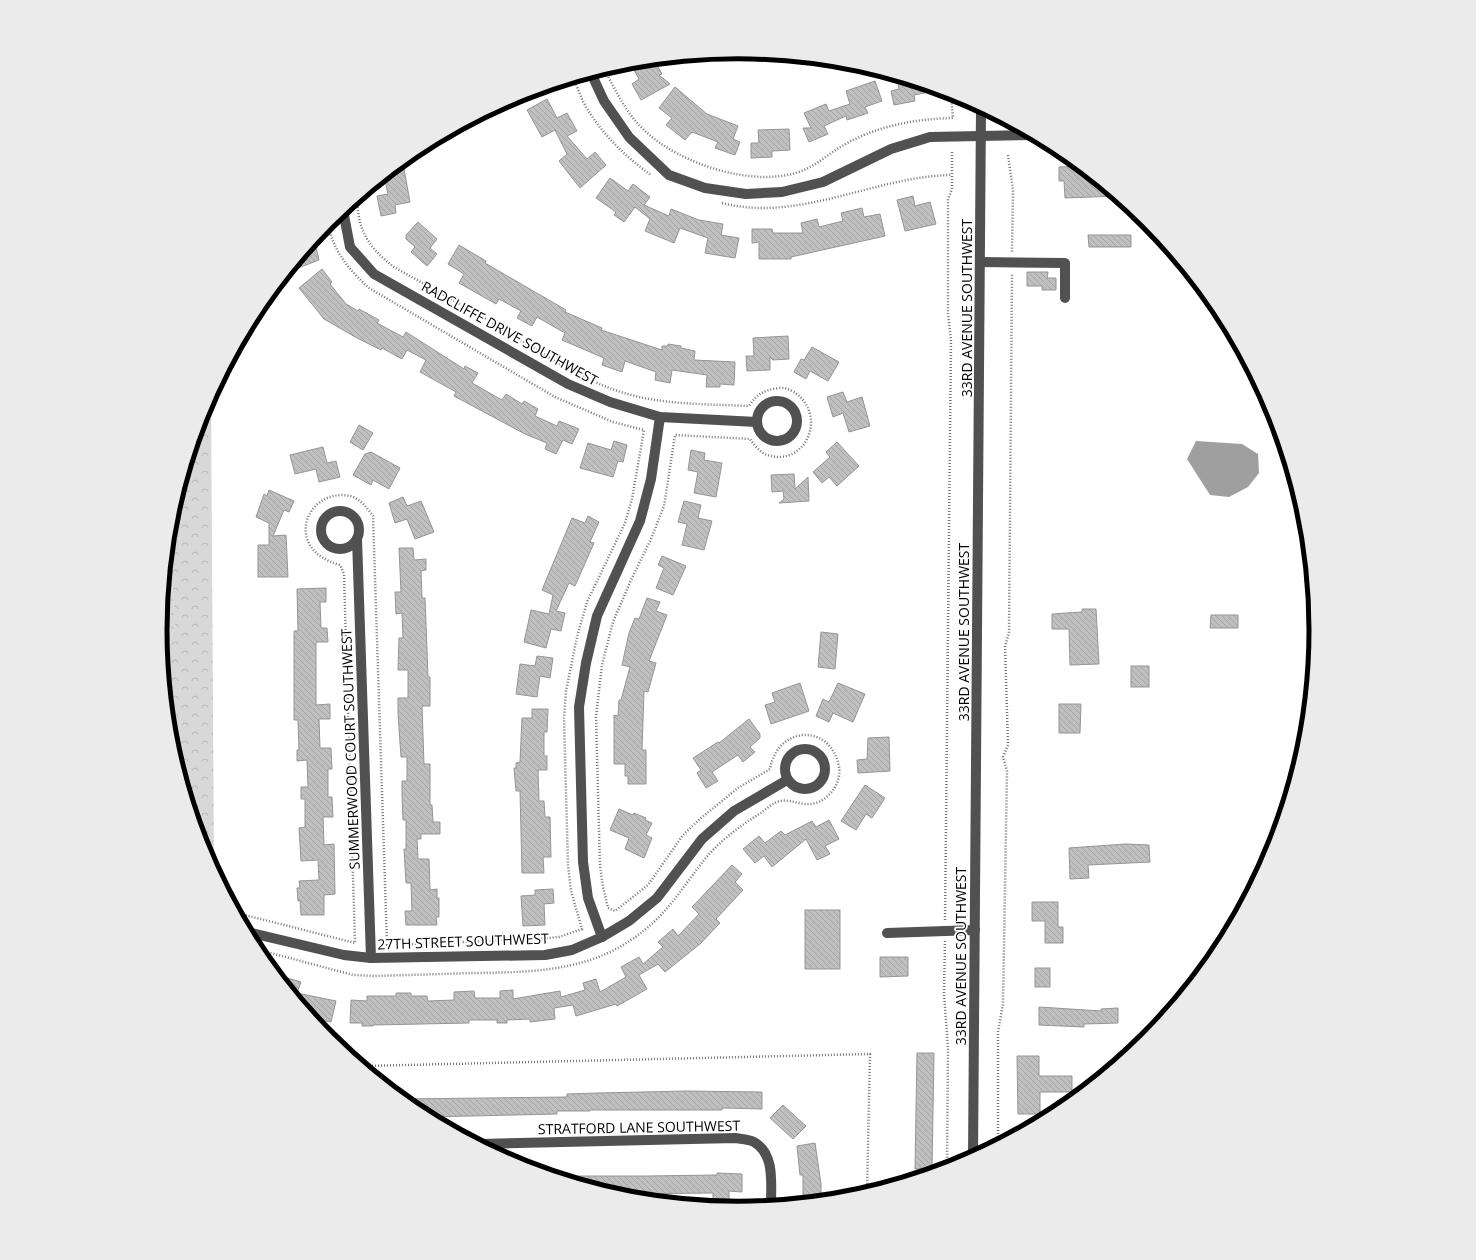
<svg xmlns="http://www.w3.org/2000/svg" width="1476" height="1260" font-family="'Open Sans',sans-serif">
	<defs>
		<pattern id="forest-crowns" width="20" height="18" patternUnits="userSpaceOnUse"><rect width="20" height="18" fill="#d8d8d8"/><path d="M2 6a3 3 0 1 1 6 0M12 15a3 3 0 1 1 6 0" fill="none" stroke="#b8b8b8"/></pattern>
		<pattern id="wetland-marsh" width="20" height="14" patternUnits="userSpaceOnUse"><rect width="20" height="14" fill="#d8d8d8"/><path d="M1 5h8M5 5V1M11 12h8M15 12V8" fill="none" stroke="#b8b8b8"/></pattern>
		<pattern id="building-back-hatch" width="6" height="6" patternUnits="userSpaceOnUse"><rect width="6" height="6" fill="#c0c0c0"/><path d="M-1 5l2 2M0 0l6 6M5-1l2 2" fill="none" stroke="#a3a3a3"/></pattern>
	</defs>
	<rect width="100%" height="100%" fill="#fff"/>
	<path fill="url(#forest-crowns)" d="M211,397L214,870L204,851L171,743L164,669L175,623L169,540L171,517L204,409Z"/>
	<path fill="url(#wetland-marsh)" d="M169,540L175,623L164,669L160,630Z"/>
	<path fill="#9f9f9f" d="M1196,441L1242,444L1258,454L1259,473L1248,487L1229,497L1210,495L1187,459Z"/>
	<g fill="url(#building-back-hatch)" stroke="#959595">
		<path d="M654,60L662,74L659,75L670,84L641,100L632,84L639,79L630,63Z"/>
		<path d="M897,77L940,90L914,95L915,101L894,105L891,91L899,89Z"/>
		<path d="M875,81L882,101L865,107L868,113L847,120L846,116L824,126L828,134L809,142L803,128H811L804,113L826,104L829,111L850,104L846,91Z"/>
		<path d="M675,87L707,114L738,126L733,139L740,142L735,155L715,148L718,142L692,132L685,140L666,125L672,118L659,108Z"/>
		<path d="M547,99L557,118L567,113L577,131L567,136L587,159L595,152L606,165L580,188L559,161L567,154L555,130L542,137L527,110Z"/>
		<path d="M789,129L790,150L772,151V157L751,158V143H759L758,130Z"/>
		<path d="M1080,166L1089,174L1116,196L1065,198L1064,181H1059V167Z"/>
		<path d="M404,169L410,202L395,205L396,213L381,216L377,196L388,194L384,176L389,172Z"/>
		<path d="M610,178L628,191L633,184L650,197L644,205L669,216L671,209L699,220L723,224L721,235L739,238L735,258L705,253L708,238L680,228L674,243L645,231L650,219L635,207L624,222L614,215L616,212L596,198Z"/>
		<path d="M913,196L915,206L930,202L936,224L905,231L897,200Z"/>
		<path d="M862,208L864,217L880,214L885,236L791,257V259H759V242L752,243V229H772L773,233H803L801,223L817,219L819,227L843,221L841,213Z"/>
		<path d="M418,222L437,239L430,248L437,254L427,266L411,252L415,247L406,239V235Z"/>
		<path d="M1088,235H1131V247H1089Z"/>
		<path d="M459,245L486,261L485,263L566,310L565,312L602,328L601,330L662,350V346H668V344L681,346V348L695,351L694,360L735,362L734,385L720,384V387H706L707,375L672,370L670,383L655,380L656,372L625,361L622,372L602,365L604,358L562,340L565,333L537,317L532,326L517,318L521,311L499,299L496,304L459,283L464,274L448,264Z"/>
		<path d="M316,247L319,260L288,272L305,251Z"/>
		<path d="M322,269L332,282L330,284L346,304L358,311L359,309L379,320L377,323L403,337L406,332L464,369L465,366L478,373L472,383L502,400L506,394L522,404L524,401L538,409L535,416L557,426L559,421L579,429L572,444L563,440L556,454L545,449L547,443L525,434L454,396L456,392L420,372L426,360L407,350L402,359L382,348L381,350L357,338L324,319L299,288Z"/>
		<path d="M1027,272H1048L1047,278H1056V290H1042V286H1027Z"/>
		<path d="M788,336L789,359L773,360L770,357V370L747,371L746,356H754L753,338Z"/>
		<path d="M812,347L839,362L828,381L810,371L806,379L794,372L801,359L804,360Z"/>
		<path d="M843,392L847,402L862,397L870,426L849,432L843,413L833,417L827,397Z"/>
		<path d="M359,425L373,433L363,450L350,442Z"/>
		<path d="M614,441L627,445L623,462L618,461L613,477L580,468L588,443L611,450Z"/>
		<path d="M837,442L859,466L837,486L829,477L822,483L813,472L830,457L826,452Z"/>
		<path d="M323,447L327,463L336,461L340,477L319,482L316,469L295,474L290,455Z"/>
		<path d="M691,450L705,453L704,460L722,463L716,497L694,493L698,472L688,470Z"/>
		<path d="M371,452L400,468L389,489L373,480L371,485L353,475L365,454Z"/>
		<path d="M794,474L795,489L808,477L809,501L779,503L784,499L783,491L772,492L771,475Z"/>
		<path d="M269,490L294,501L289,512L284,510L273,536L286,535L288,577H258V545H269V523L256,517L264,494L267,496Z"/>
		<path d="M403,497L407,506L421,501L434,532L415,539L407,519L395,523L389,503Z"/>
		<path d="M684,501L701,505L698,518L712,521L704,550L682,545L687,524L678,522Z"/>
		<path d="M588,516L599,522L590,542L594,543L575,586L569,583L556,611L565,613L561,631L551,629L546,648L524,642L531,610L549,614L553,595L542,590L572,518L585,523Z"/>
		<path d="M399,548H413L414,560L426,559V570L421,571L422,598H425L428,677H430V706H422L424,764H430V805H432L433,822H440V834H421V839H417L418,859H429L430,890L437,889V898H439V917H436L437,925H406L405,911H412L411,883H406L404,849H406V820H403L402,795V781H407V757H401L398,713V698H408V670H398L399,638H403L402,613L396,614L395,592H401Z"/>
		<path d="M662,556L686,566L673,595L656,588L664,568L658,565Z"/>
		<path d="M326,588V602H320L321,628H327L328,642H316V705L330,704V719H319L320,748H331L332,769H328V797H332L333,817H323L324,845L334,844L335,894L324,895V915H301L300,900L298,901L297,888H300L299,881L319,880L318,860L301,861L299,828L305,827V799H301V787H308L307,760L297,761V750H299L298,720H294V631H298L297,589Z"/>
		<path d="M647,598L660,602L656,611L667,615L649,661L656,663L648,692L644,691L642,750H646V784H628V776H625V764H614V715L618,716L619,700H621L630,667L622,665L629,633L635,618L639,619Z"/>
		<path d="M1082,609H1096L1099,664L1070,665L1069,629H1052V614L1082,612Z"/>
		<path d="M1211,615H1238V628H1210Z"/>
		<path d="M821,632L838,634L835,669L818,667Z"/>
		<path d="M537,656L553,658L550,678L540,676L537,697L516,694L520,664L535,666Z"/>
		<rect x="1131" y="666" width="18" height="21"/>
		<path d="M800,683L809,711L771,724L765,705L775,702L772,693Z"/>
		<path d="M838,683L865,694L853,722L833,713L829,722L816,716L823,699L829,702Z"/>
		<path d="M1059,704H1081L1080,733H1059Z"/>
		<path d="M532,709H548L547,732H544V756H547V770H538L539,801H544L545,817H550L551,857H543L544,873H522L520,791H516L514,768H516V763L520,762L522,718H532Z"/>
		<path d="M749,719L760,734V738L750,747L755,752L743,762L738,755L712,772L718,781L706,788L697,773L701,770L693,758L718,742L719,743Z"/>
		<path d="M889,737L890,771L858,773L857,760L867,759L868,738Z"/>
		<path d="M865,785L885,798L872,818L866,814L856,830L841,821Z"/>
		<path d="M619,809L633,815L634,813L646,818L645,820L652,823L646,835L652,838L644,858L625,849L629,838L610,830Z"/>
		<path d="M829,820L839,839L825,846L830,854L817,860L806,839L772,867L764,856L755,863L743,849L759,836L765,843L781,831L785,835L812,821L816,827Z"/>
		<path d="M1125,844L1149,845L1150,862L1088,865L1089,878L1070,879L1069,848Z"/>
		<path d="M732,865L742,874L735,882L743,890L716,919L720,923L700,944L665,972L658,964L639,975L647,989L617,1006L616,1004L576,1016L573,1005L554,1008L555,1019L530,1022V1019L507,1020V1023H497V1020H469V1023L373,1025V1026H362V1023H350L351,1000L367,1001V996H396V993H411V996H427L428,1001L454,1000V992L474,991L475,998H500V991L513,990V999L560,991L561,997L585,990L583,983L596,979L600,992L626,977L621,967L639,957L643,964L663,947L658,942L673,929L678,936L699,914L692,907Z"/>
		<path d="M553,889L554,903L544,904L545,925L523,926L521,896L535,895V890Z"/>
		<path d="M1032,902H1058V927H1063V943H1045V921H1032Z"/>
		<rect x="805" y="910" width="35" height="59"/>
		<path d="M880,957H908V976L880,977Z"/>
		<rect x="1035" y="968" width="15" height="19"/>
		<path d="M277,975L301,982L297,993L336,1001L331,1022L325,1021L324,1023L315,1021Z"/>
		<path d="M1039,1007L1101,1011V1009L1118,1008V1023L1084,1024V1027L1039,1025Z"/>
		<path d="M917,1053H934L932,1169H915Z"/>
		<path d="M1017,1056H1039V1076H1072V1092H1040V1114H1018Z"/>
		<path d="M686,1091L762,1092V1109L722,1108V1110H590V1111H557V1114L428,1117L417,1110L403,1099L567,1097V1094L598,1093Z"/>
		<path d="M783,1105L806,1126L793,1139L770,1118Z"/>
		<path d="M815,1143L821,1184V1200L803,1202V1175H800L797,1146Z"/>
		<path d="M717,1173L742,1174V1192L729,1191V1207L713,1206V1193L616,1194L565,1179V1176H647L717,1175Z"/>
	</g>
	<g fill="none" stroke-linecap="round" stroke-linejoin="round">
		<g stroke="#737373" stroke-width="2.5" stroke-dasharray="1 2" stroke-linecap="butt">
			<path d="M604,69C616,91 626,113 644,130C679,164 757,190 804,170C818,164 830,153 842,146C876,126 914,119 953,118L951,94"/>
			<path d="M574,79C578,89 582,101 588,110C604,136 626,157 651,175"/>
			<path d="M1008,155L1013,190L1012,252"/>
			<path d="M722,203C800,223 875,176 952,175"/>
			<path d="M328,223C332,250 350,271 369,288L555,397L613,422L644,430L632,499L625,523L587,602L577,637L566,691L564,718L568,865L571,891L582,929L559,937L538,939L411,944"/>
			<path d="M237,913L355,943L344,574L340,565C281,549 307,487 350,496C360,498 368,509 373,516L387,945H388"/>
			<path d="M945,920L951,340L948,314V199L952,189V152"/>
			<path d="M945,941L944,994L948,1048L947,1168"/>
			<path d="M256,949L353,975L375,976C408,975 441,974 474,973C544,972 604,971 658,918C674,902 687,882 701,864C716,844 739,826 761,813C766,809 774,802 780,801C790,799 800,805 810,804C827,803 842,784 839,767C832,724 778,724 770,769L738,788L701,818L683,835L648,885L615,911L608,908L603,887L600,866L596,717L602,665L613,622L631,580L651,539L664,506L675,435L750,439C755,446 761,454 771,456C805,464 826,419 798,395C793,391 786,387 779,388C764,390 757,394 749,406C709,404 670,405 631,395C583,382 541,352 499,327C465,306 429,287 394,267C368,247 358,231 357,198"/>
			<path d="M363,1066L870,1054L867,1192"/>
			<path d="M998,1143V1032L1003,1004L1007,771L1003,757L1008,745L1005,646L1009,633L1012,273"/>
		</g>
		<g stroke="#515151" stroke-width="10">
			<path d="M591,73L604,101L629,137L669,175L705,188L746,194L782,192L823,182L891,149L930,137L1032,135"/>
			<path d="M343,210L350,247L374,274L568,384L610,402L660,417L757,422"/>
			<path d="M980,262L1065,263V298"/>
			<circle cx="777" cy="421" r="20"/>
			<path d="M181,487V486"/>
			<circle cx="340" cy="530" r="19"/>
			<path d="M357,539L371,958"/>
			<circle cx="805" cy="769" r="20"/>
			<path d="M247,932L344,955L371,958L545,955L572,950L602,937L629,921L657,898L702,839L734,811L787,780"/>
			<path d="M887,933L975,930"/>
			<path d="M602,937L588,898L583,862L579,707L586,663L597,616L640,521L651,479L660,417"/>
			<path d="M479,1144L735,1138C741,1139 749,1139 754,1142C775,1154 771,1183 771,1205"/>
			<path d="M973,1157L981,108"/>
		</g>
	</g>
	<g text-anchor="middle" dominant-baseline="central" stroke-width="3.5" stroke-linejoin="round" paint-order="stroke">
		<g font-size="14" fill="#000" stroke="#fff">
			<text transform="translate(966 308) rotate(-90)">33RD AVENUE SOUTHWEST</text>
			<text transform="translate(510 333) rotate(29)">RADCLIFFE DRIVE SOUTHWEST</text>
			<text transform="translate(963 632) rotate(-90)">33RD AVENUE SOUTHWEST</text>
			<text transform="translate(350 749) rotate(-92)">SUMMERWOOD COURT SOUTHWEST</text>
			<text transform="translate(463 941) rotate(-2)">27TH STREET SOUTHWEST</text>
			<text transform="translate(960 956) rotate(-90)">33RD AVENUE SOUTHWEST</text>
			<text transform="translate(639 1127) rotate(-1)">STRATFORD LANE SOUTHWEST</text>
		</g>
	</g>
	<path d="M0 0H1476V1260H0ZM167 630a571 571 0 1 1 1142 0a571 571 0 1 1-1142 0Z" fill="#ebebeb" fill-rule="evenodd"/>
	<path fill="none" stroke="#000" stroke-width="5" d="M167 630a571 571 0 1 1 1142 0a571 571 0 1 1-1142 0Z"/>
</svg>
